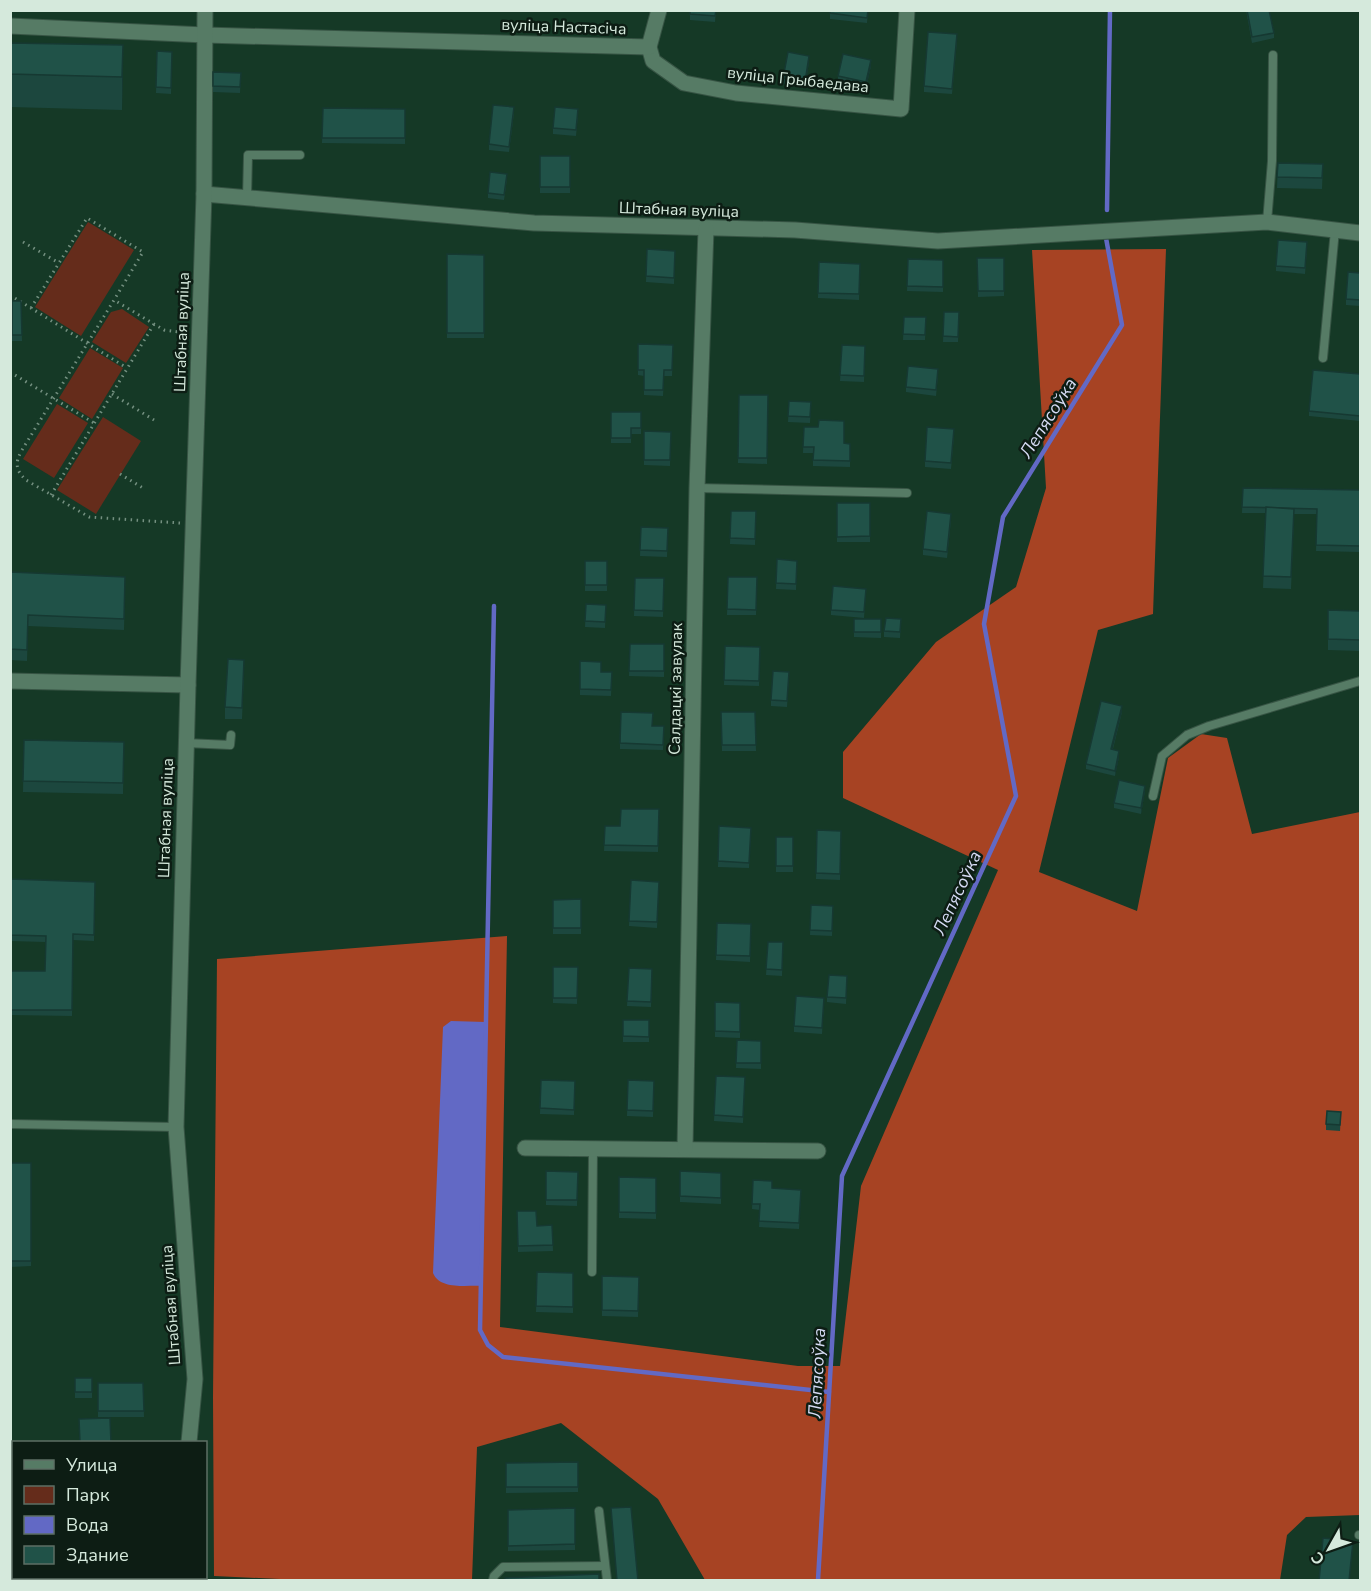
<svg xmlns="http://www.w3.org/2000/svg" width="1371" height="1591" font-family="'Nunito Sans',sans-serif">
	<rect width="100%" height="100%" fill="#153926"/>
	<g fill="#652c1b">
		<path d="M88,222L134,250L81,336L35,307Z"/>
		<path d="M122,309L149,327L126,363L92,342L111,312Z"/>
		<path d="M90,348L123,368L92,419L59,398Z"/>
		<path d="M57,404L88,423L54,478L23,459Z"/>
		<path d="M103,417L141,441L96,514L57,490Z"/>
	</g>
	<path fill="#a74323" d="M1166,249L1153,614L1098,630L1039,872L1137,911L1168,758L1201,734L1227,738L1252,834L1360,812V1515L1306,1517L1287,1535L1280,1580H705L658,1499L561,1423L477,1447L472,1580H301L214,1576L213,1398L217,959L507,936L500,1327L798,1366H840L861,1186L998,870L843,798V752L936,642L1016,587L1046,488L1032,250Z"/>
	<path fill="#6269c5" d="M451,1021L486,1022L481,1286C466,1285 440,1290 433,1273L443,1027Z"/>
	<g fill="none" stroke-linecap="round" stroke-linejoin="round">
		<g stroke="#6269c5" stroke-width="4.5">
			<path d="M1107,210L1110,10"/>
			<path d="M494,606L480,1330L488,1345L503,1357L829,1392"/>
			<path d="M818,1580L842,1176L1016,796L984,624L1003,517L1122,325L1106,238"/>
		</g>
		<g stroke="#375444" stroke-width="10">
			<g id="service">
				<path d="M247,198L248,155H300"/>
				<path d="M1267,222L1272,161L1273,55"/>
				<path d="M1323,358L1335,230"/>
				<path d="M697,488L907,493"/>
				<path d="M186,743L230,745L231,735"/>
				<path d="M1153,796L1162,756L1187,735L1209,726L1360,681"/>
				<path d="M10,1124L176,1127"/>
				<path d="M592,1272L593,1148"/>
				<path d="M599,1511L607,1580"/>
				<path d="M1359,1535H1360"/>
				<path d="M493,1580L494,1576L503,1567L605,1566"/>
			</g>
		</g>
		<g stroke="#375444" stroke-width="17">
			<g id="minor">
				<path d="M659,10L649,47L653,61L684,83L736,93L901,109L907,10"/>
				<path d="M10,26L205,35L649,47"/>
				<path d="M204,194L534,223L795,230L938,241L1267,222L1360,233"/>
				<path d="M10,681L188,685"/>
				<path d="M525,1148L818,1151"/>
				<path d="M685,1149L697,488L706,229"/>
				<path d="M189,1442L195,1379L176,1127L188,685L204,194L205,10"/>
			</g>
		</g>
		<g stroke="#749080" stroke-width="3" stroke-dasharray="1.5 4.5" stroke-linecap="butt">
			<path d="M23,242L59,263"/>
			<path d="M10,295L127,368"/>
			<path d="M31,308L87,218L143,252L114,300"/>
			<path d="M10,372L94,423"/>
			<path d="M112,394L154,420"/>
			<path d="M120,474L143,488"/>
			<path d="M51,495L154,324"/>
			<path d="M180,523L89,517L26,480C15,470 15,462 22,450L114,300L164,330L186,333"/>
		</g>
		<use href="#service" stroke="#567b65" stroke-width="8"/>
		<use href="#minor" stroke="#567b65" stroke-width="15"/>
	</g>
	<g fill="#1c473e">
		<path d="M690,10H716L715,22L690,20Z"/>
		<path d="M830,10H868L867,23L830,19Z"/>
		<path d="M1246,10H1269L1274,33V38L1252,43Z"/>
		<path d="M957,40L952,94L924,92V86Z"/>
		<path d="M10,43L123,45L122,110L10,107Z"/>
		<path d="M157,51L172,52L171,94L156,93Z"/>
		<path d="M809,62L805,88L783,84V78Z"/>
		<path d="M871,66L866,88L838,82V76Z"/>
		<path d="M213,72L241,73L240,93L213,92Z"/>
		<path d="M323,108L405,109V144L322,143Z"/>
		<path d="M514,113L509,152L489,150V144Z"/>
		<path d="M578,114L576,136L553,134V128Z"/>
		<rect x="540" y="156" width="30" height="37"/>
		<path d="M1278,163L1323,164L1322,189L1277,188Z"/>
		<path d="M507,179L504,200L488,198V193Z"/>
		<path d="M1307,248L1305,274L1276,271V266Z"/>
		<path d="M647,249L675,251L674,284L646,282Z"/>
		<path d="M447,254L484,255V338H447Z"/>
		<path d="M977,258H1004V296L978,297Z"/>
		<path d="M908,259L943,260V292L907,291Z"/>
		<path d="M819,262L860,264L859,300L818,298Z"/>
		<path d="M1360,273V306L1346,305V299Z"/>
		<path d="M12,301H21L22,341H12Z"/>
		<path d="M944,312H959L958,342H943Z"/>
		<path d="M904,317H926L925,340H903Z"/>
		<path d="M638,344L673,345L672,376H664L663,396L644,395V376L638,375Z"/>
		<path d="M842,345L865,346L864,382L840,381Z"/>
		<path d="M1360,374V421L1309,416V411Z"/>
		<path d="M938,375L936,396L906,392V387Z"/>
		<path d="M739,395H768L767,464L738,463Z"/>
		<path d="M789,401L811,402L810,423L788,422Z"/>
		<path d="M611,412H641V434H631V443H611Z"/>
		<path d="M804,427L844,443L850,444V467L813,466V453H803Z"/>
		<path d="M644,431L671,432L670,466L644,465Z"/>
		<path d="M954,435L951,469L925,467V461Z"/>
		<path d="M1243,488L1360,490V552L1316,551L1317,514H1294L1291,589L1263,588L1266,513H1242Z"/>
		<rect x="837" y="503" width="33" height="39"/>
		<path d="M731,511H756L755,545L730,544Z"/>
		<path d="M951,520L947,558L923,555V549Z"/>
		<path d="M641,527L668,528L667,557L640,556Z"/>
		<path d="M777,559L797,561L796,590L776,589Z"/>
		<rect x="585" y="561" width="22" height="30"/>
		<path d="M10,572L125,588L124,630L28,626L27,661L10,660Z"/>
		<path d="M728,577H757L756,615H727Z"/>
		<path d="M635,578H664L663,617L634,616Z"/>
		<path d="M866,589L864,618L831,615V610Z"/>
		<path d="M586,604L606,605L605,628L585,627Z"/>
		<path d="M1328,610L1360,611V651L1328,650Z"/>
		<path d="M854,619H881V638L854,637Z"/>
		<path d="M901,619L900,638L884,637V631Z"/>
		<path d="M630,644H664V677L629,676Z"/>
		<path d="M725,646L760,647L759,686L724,685Z"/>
		<path d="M580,661L601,672H612L611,696L580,695Z"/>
		<path d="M244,672L242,719H225V707Z"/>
		<path d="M789,672L787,707L771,706V700Z"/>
		<path d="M721,712H755L756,751H722Z"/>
		<path d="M1122,712L1113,749L1119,757L1115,776L1086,769V764Z"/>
		<path d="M664,726L663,750L620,749V743Z"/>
		<path d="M24,740L124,742L123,794L23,792Z"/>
		<path d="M1145,791L1141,814L1114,808V803Z"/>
		<path d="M659,809L658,852L604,851L605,826H620Z"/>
		<path d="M719,826L751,828L749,868L718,867Z"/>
		<path d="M817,830L841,831L840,880L816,879Z"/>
		<rect x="776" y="837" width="17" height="35"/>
		<path d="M10,879L95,882L94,941L73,940L72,1016L10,1015V971H45V942L10,941Z"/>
		<path d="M631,880L659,882L657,928L629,926Z"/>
		<path d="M581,899V934H553V900Z"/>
		<path d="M811,905L833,906L832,936L810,935Z"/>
		<path d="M717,923L751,924L750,962L716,960Z"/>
		<path d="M768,942H783L782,976L766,975Z"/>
		<path d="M553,967H578L577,1004L553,1003Z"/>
		<path d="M629,968L652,969L651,1007L627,1006Z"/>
		<path d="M847,976L846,1004L827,1002V997Z"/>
		<path d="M824,998L822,1034L794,1032V1026Z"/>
		<path d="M715,1002L740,1003V1038L715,1037Z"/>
		<rect x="623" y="1020" width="26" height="22"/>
		<path d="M737,1040L761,1041V1069L736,1068Z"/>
		<path d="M716,1076L745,1077L743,1123L714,1121Z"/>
		<path d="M541,1080L575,1081L574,1115L540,1114Z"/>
		<path d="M628,1080L654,1081L653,1117L627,1116Z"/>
		<path d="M1341,1112L1340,1131L1326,1130V1124Z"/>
		<path d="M10,1163H31V1266L10,1267Z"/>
		<path d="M546,1171L578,1172L577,1206L546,1205Z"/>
		<path d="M680,1171L721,1173V1204L680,1202Z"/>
		<path d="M619,1177L656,1178V1219L619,1218Z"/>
		<path d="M753,1180L772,1188L801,1190L799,1229L759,1227L760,1210L752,1209Z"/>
		<path d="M517,1211L537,1226L552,1225L553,1251L518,1252Z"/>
		<path d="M537,1272L573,1273V1313L536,1312Z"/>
		<path d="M602,1276L639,1277L638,1317L602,1316Z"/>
		<rect x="75" y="1378" width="17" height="20"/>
		<path d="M98,1383H143L144,1417H98Z"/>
		<path d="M578,1462V1492L506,1493V1463Z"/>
		<path d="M575,1508V1550L508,1551V1510Z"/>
		<rect x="10" y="1523" width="4" height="45"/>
	</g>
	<g fill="#163932">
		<path d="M123,45V79L122,110V77Z"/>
		<path d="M809,56V62L805,88V82Z"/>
		<path d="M871,60V66L866,88V82Z"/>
		<path d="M1122,706V712L1111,755V749Z"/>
		<path d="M1119,751V757L1115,776V771Z"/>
		<path d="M1145,786V791L1141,814V808Z"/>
	</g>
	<g fill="#205248" stroke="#163932" stroke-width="1.5">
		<path d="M690,10H716L715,16L690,14Z"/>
		<path d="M830,10H868L867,18L830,13Z"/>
		<path d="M1247,10H1269L1274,33L1252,37Z"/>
		<path d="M928,32L957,34L952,89L924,86Z"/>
		<path d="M10,43L123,45L122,77L10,74Z"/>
		<path d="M157,51L172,52L171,88L156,87Z"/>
		<path d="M788,52L809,56L805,82L783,78Z"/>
		<path d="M843,54L871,60L866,82L838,76Z"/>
		<path d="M213,72L241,73L240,87L213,86Z"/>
		<path d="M493,105L514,107L509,147L489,144Z"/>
		<path d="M555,107L578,109L576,130L553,128Z"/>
		<path d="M323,108L405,109V138H322Z"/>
		<rect x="540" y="156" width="30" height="31"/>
		<path d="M1278,163L1323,164L1322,178L1277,177Z"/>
		<path d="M490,172L507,174L504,195L488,193Z"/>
		<path d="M1278,240L1307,242L1305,268L1276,266Z"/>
		<path d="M647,249L675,251L674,278L646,276Z"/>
		<path d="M447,254L484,255V333H447Z"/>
		<path d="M977,258H1004V291H978Z"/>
		<path d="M908,259L943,260V287L907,286Z"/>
		<path d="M819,262L860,264L859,294L818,293Z"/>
		<path d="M1348,272L1360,273V300L1346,299Z"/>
		<path d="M12,301H21L22,335H12Z"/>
		<path d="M944,312H959L958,337L943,336Z"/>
		<path d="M904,317H926L925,335L903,334Z"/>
		<path d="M638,344L673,345L672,370H664L663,390H644V370H638Z"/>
		<path d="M842,345L865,346L864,376L840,375Z"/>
		<path d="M908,366L938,369L936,390L906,387Z"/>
		<path d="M1313,370L1360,374V416L1309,411Z"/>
		<path d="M739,395H768L767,458H738Z"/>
		<path d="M789,401L811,402L810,417L788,416Z"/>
		<path d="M611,412H641V428H631V438H611Z"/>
		<path d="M819,420L844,421V443L850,444V461L813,460L814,447H803L804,427H818Z"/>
		<path d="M927,427L954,429L951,463L925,461Z"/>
		<path d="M644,431L671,432L670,460H644Z"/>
		<path d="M1243,488L1360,490V546L1316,545L1317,509L1242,507Z"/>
		<path d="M837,503H870V536L837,537Z"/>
		<path d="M1266,507L1294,509L1291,577L1263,576Z"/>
		<path d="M731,511H756L755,539L730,538Z"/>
		<path d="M927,511L951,514L947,552L923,549Z"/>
		<path d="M641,527L668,528L667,551L640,550Z"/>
		<path d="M777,559L797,561L796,584L776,583Z"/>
		<rect x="585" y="561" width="22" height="24"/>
		<path d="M10,572L125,577L124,619L28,615L27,650L10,649Z"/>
		<path d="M728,577H757L756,610L727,609Z"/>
		<path d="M635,578H664L663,611L634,610Z"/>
		<path d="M833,586L866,589L864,612L831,610Z"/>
		<path d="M586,604L606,605L605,622L585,621Z"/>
		<path d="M1328,610L1360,611V640L1328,639Z"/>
		<path d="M886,618L901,619L900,632L884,631Z"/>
		<rect x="854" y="619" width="27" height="13"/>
		<path d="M630,644H664V671H629Z"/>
		<path d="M725,646L760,647L759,681L724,680Z"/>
		<path d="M228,659L244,660L242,708L225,707Z"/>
		<path d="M580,661L601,662V672H612L611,690L580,689Z"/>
		<path d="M773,671L789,672L787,701L771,700Z"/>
		<path d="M1101,701L1122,706L1111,749L1119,751L1115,771L1086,764Z"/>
		<path d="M621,712L653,713L652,726H664L663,745L620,743Z"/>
		<path d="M721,712H755L756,745H722Z"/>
		<path d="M24,740L124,742L123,783L23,781Z"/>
		<path d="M1119,780L1145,786L1141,808L1114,803Z"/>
		<path d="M621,809H659L658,846L604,845L605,826H620Z"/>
		<path d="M719,826L751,828L749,863L718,861Z"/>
		<path d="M817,830L841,831L840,874L816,873Z"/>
		<rect x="776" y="837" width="17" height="29"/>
		<path d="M10,879L95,882L94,935L73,934L72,1010H10V971H45L46,936L10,935Z"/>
		<path d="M631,880L659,882L657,922L629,921Z"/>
		<path d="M581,899V928H553V900Z"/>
		<path d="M811,905L833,906L832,931L810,930Z"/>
		<path d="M717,923L751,924L750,956L716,955Z"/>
		<path d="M768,942H783L782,970L766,969Z"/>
		<path d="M553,967H578L577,998H553Z"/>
		<path d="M629,968L652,969L651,1002L627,1001Z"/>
		<path d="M829,975L847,976L846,998L827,997Z"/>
		<path d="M796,996L824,998L822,1028L794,1026Z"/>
		<path d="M715,1002L740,1003V1032L715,1031Z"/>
		<path d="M623,1020H649V1037L623,1036Z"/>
		<path d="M737,1040L761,1041V1063H736Z"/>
		<path d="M716,1076L745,1077L743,1117L714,1115Z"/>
		<path d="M541,1080L575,1081L574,1110L540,1108Z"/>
		<path d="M628,1080L654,1081L653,1111L627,1110Z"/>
		<path d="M1327,1111L1341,1112L1340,1125L1326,1124Z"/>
		<rect x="10" y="1163" width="21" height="98"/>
		<path d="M546,1171L578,1172L577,1200H546Z"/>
		<path d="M680,1171L721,1173V1198L680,1196Z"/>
		<path d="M619,1177L656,1178V1213L619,1212Z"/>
		<path d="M753,1180L772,1181V1188L801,1190L799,1223L759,1221L760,1204H752Z"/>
		<path d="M517,1211H536L537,1226L552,1225L553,1245L518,1246Z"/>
		<path d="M537,1272L573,1273V1307L536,1306Z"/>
		<path d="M602,1276L639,1277L638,1311L602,1310Z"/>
		<rect x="75" y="1378" width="17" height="14"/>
		<path d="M98,1383H143L144,1411H98Z"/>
		<path d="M110,1418L111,1443H80L79,1419Z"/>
		<path d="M578,1462V1487H506V1463Z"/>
		<path d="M631,1507L638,1581H617L611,1508Z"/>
		<path d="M575,1508V1544L508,1546V1510Z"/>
		<rect x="10" y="1523" width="4" height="39"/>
		<path d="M1323,1538L1353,1541L1349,1581H1319Z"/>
		<path d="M599,1574V1581H505V1578Z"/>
	</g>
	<g text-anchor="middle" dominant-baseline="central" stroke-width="5" stroke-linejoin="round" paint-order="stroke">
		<g font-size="16" fill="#d5e9dc" stroke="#0d1d14">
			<text transform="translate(564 27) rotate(2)">вуліца Настасіча</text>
			<text transform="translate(798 80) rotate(6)">вуліца Грыбаедава</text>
			<text transform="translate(679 210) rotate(2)">Штабная вуліца</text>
			<text transform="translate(182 332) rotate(-88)">Штабная вуліца</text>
			<text transform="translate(676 689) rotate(-89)">Салдацкі завулак</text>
			<text transform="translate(166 818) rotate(-88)">Штабная вуліца</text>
			<text transform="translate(171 1305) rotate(-94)">Штабная вуліца</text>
		</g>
		<g font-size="18" font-style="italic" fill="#d6dbf4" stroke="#0d1d14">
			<text transform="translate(1048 418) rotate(-58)">Лепясоўка</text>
			<text transform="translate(957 893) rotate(-65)">Лепясоўка</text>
			<text transform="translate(817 1373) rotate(-87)">Лепясоўка</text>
		</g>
	</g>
	<rect width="1371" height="1591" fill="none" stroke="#d5e9dc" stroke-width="24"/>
	<rect x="12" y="1441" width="195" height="138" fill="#0d1d14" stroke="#5d6f64" stroke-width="1.5"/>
	<rect x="24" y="1460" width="30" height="9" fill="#567b65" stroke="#5d6f64" stroke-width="1.5"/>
	<text x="66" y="1471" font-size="18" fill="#d5e9dc">Улица</text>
	<rect x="24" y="1486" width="30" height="18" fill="#652c1b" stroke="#5d6f64" stroke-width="1.5"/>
	<text x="66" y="1501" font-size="18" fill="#d5e9dc">Парк</text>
	<rect x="24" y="1516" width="30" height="18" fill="#6269c5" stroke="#5d6f64" stroke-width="1.5"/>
	<text x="66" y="1531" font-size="18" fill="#d5e9dc">Вода</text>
	<rect x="24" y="1546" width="30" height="18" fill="#205248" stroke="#5d6f64" stroke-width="1.5"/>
	<text x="66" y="1561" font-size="18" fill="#d5e9dc">Здание</text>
	<g transform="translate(1329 1549) rotate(230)" stroke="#0d1d14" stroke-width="4.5" paint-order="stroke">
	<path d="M0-4.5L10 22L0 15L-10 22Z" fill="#d5e9dc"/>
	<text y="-9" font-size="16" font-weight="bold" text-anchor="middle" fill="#d5e9dc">С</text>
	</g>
</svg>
